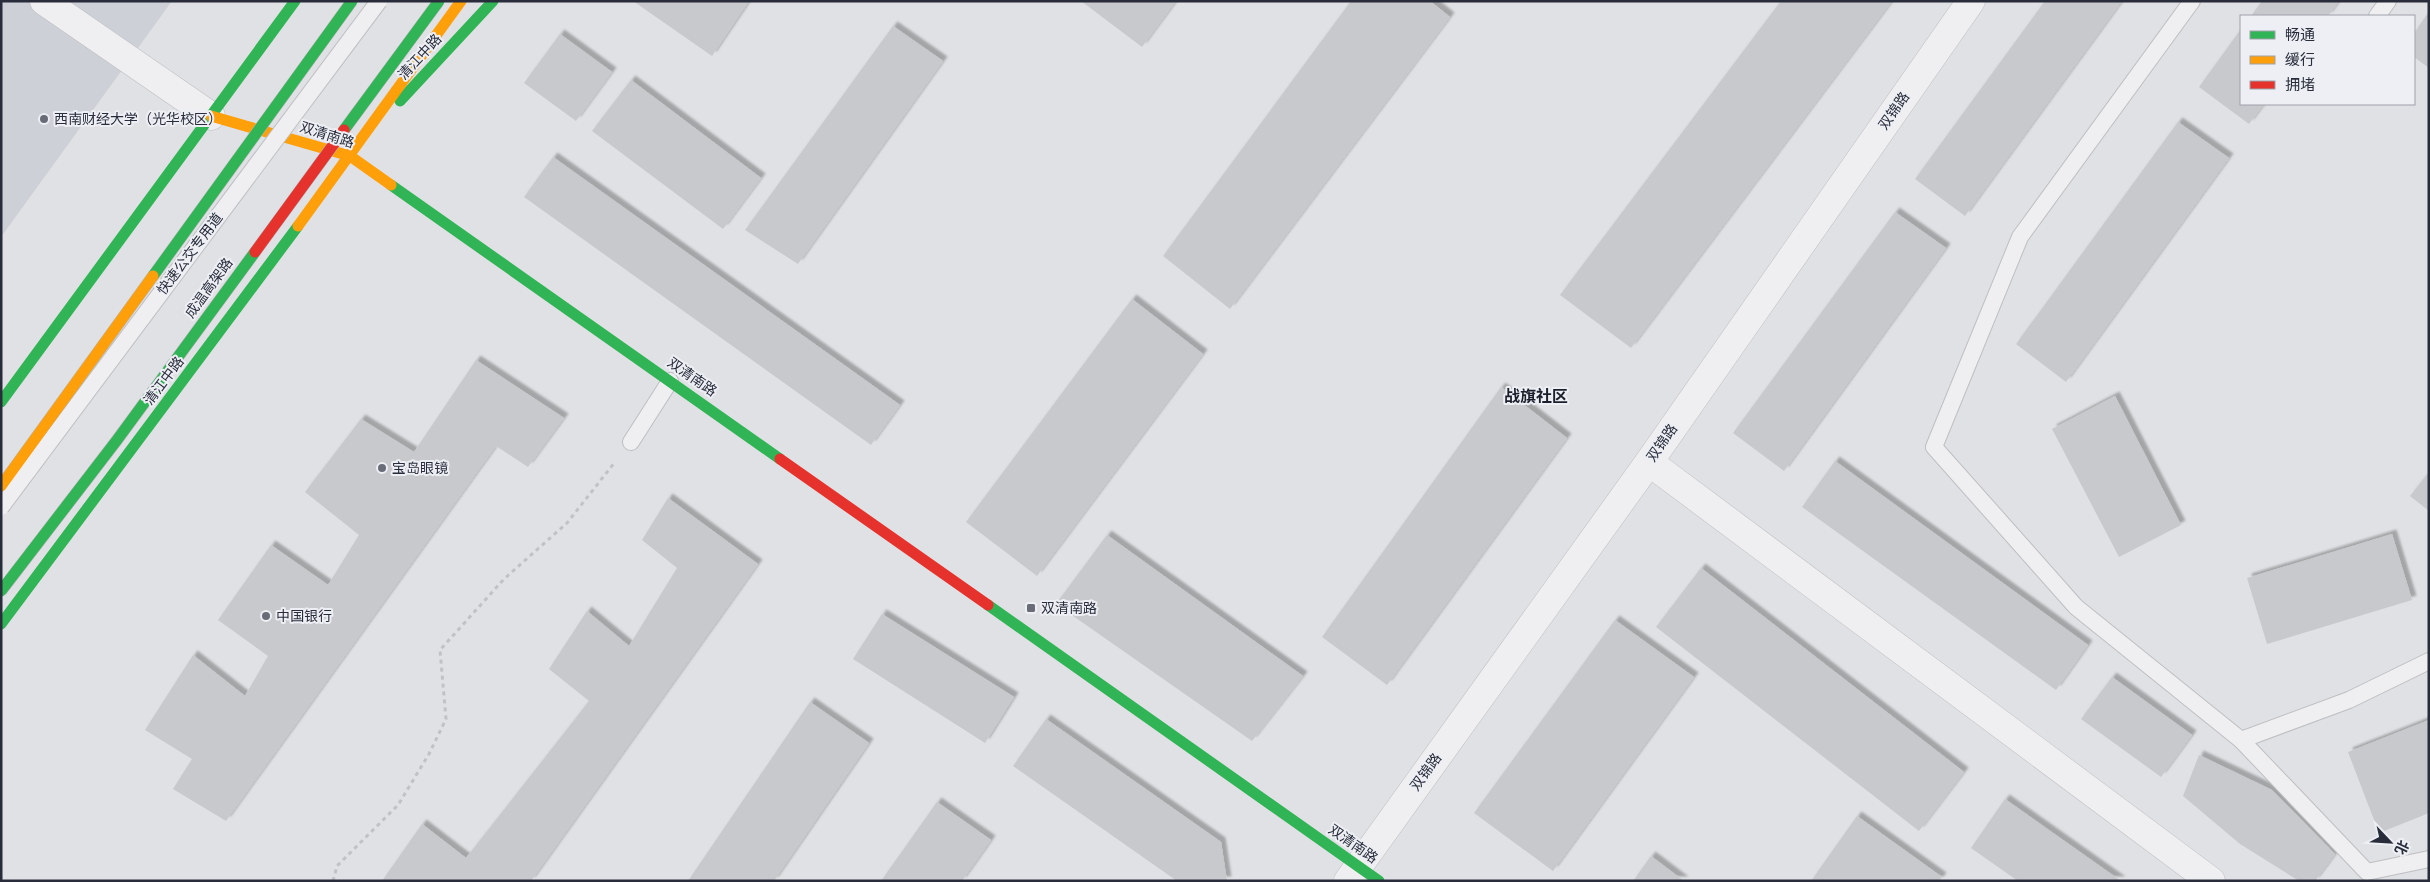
<svg xmlns="http://www.w3.org/2000/svg" width="2430" height="882" font-family="'Nunito Sans','Noto Sans SC',sans-serif">
	<defs>
		<filter id="shadow"><feDropShadow dx="4.5" dy="-4.5" stdDeviation="1" flood-color="#0004"/></filter>
	</defs>
	<rect width="100%" height="100%" fill="#e0e1e4"/>
	<path fill="#ced0d7" d="M1,1H172L1,237Z"/>
	<g fill="#c8c9cc" filter="url(#shadow)">
		<path d="M633,1H749L712,56Z"/>
		<path d="M1081,1H1176L1142,47Z"/>
		<path d="M1351,1H1430L1450,17L1230,309L1163,256Z"/>
		<path d="M1781,1H1892L1631,348L1560,295Z"/>
		<path d="M2045,1H2122L1965,216L1915,179Z"/>
		<path d="M2262,1H2339L2328,16H2251Z"/>
		<path d="M2429,12V68L2414,57V33Z"/>
		<path d="M893,26L943,61L798,264L745,230Z"/>
		<path d="M2241,29V104H2264L2249,124L2199,87Z"/>
		<path d="M560,34L612,72L576,121L524,83Z"/>
		<path d="M631,80L761,178L723,229L592,131Z"/>
		<path d="M2178,122L2229,158L2066,382L2016,344Z"/>
		<path d="M553,157L900,405L871,445L524,197Z"/>
		<path d="M1895,212L1946,248L1784,471L1733,433Z"/>
		<path d="M1132,299L1203,354L1037,576L966,522Z"/>
		<path d="M476,360L564,418L528,467L496,446L226,821L173,789L192,759L145,730L193,655L245,696L268,656L218,620L271,545L328,585L359,535L305,492L361,419L414,452Z"/>
		<path d="M1501,387L1567,438L1387,685L1322,637Z"/>
		<path d="M2115,396L2181,525L2119,557L2052,429Z"/>
		<path d="M1835,461L2088,645L2056,690L1802,507Z"/>
		<path d="M2429,472V511L2410,496Z"/>
		<path d="M668,498L758,564L531,881H382L422,824L466,858L568,728L589,701L549,669L587,611L629,646L677,568L642,540Z"/>
		<path d="M2392,534L2412,600L2267,644L2247,578Z"/>
		<path d="M1107,535L1303,676L1252,741L1056,604Z"/>
		<path d="M1701,568L1964,772L1919,831L1656,627Z"/>
		<path d="M882,614L1014,697L985,743L853,659Z"/>
		<path d="M1615,620L1694,677L1553,871L1474,813Z"/>
		<path d="M2112,677L2192,735L2161,777L2081,719Z"/>
		<path d="M810,702L869,743L774,881H688Z"/>
		<path d="M1046,719L1221,842L1227,881H1177L1013,766Z"/>
		<path d="M2429,720V813L2379,833L2348,752Z"/>
		<path d="M2199,755L2272,790L2335,854L2315,881H2299L2240,844L2183,796Z"/>
		<path d="M2005,799L2121,881H2018L1971,848Z"/>
		<path d="M937,802L991,840L962,881H881Z"/>
		<path d="M1857,816L1942,877L1939,881H1811Z"/>
		<path d="M1651,856L1684,881H1633Z"/>
	</g>
	<g fill="none" stroke-linecap="round" stroke-linejoin="round">
		<g stroke="#bebfc2" stroke-width="18">
			<g id="lane">
				<path d="M2192,1L2020,237L1934,447L2076,607L2241,740L2349,700L2429,661"/>
				<path d="M2377,16L2388,1"/>
				<path d="M631,442L670,381"/>
				<path d="M2241,740L2367,872L2429,859"/>
			</g>
		</g>
		<g stroke="#bebfc2" stroke-width="29">
			<g id="street">
				<path d="M44,1L211,116"/>
				<path d="M1649,462L2211,881"/>
				<path d="M1348,881L1649,462L1971,1"/>
			</g>
		</g>
		<path stroke="#c1c2c7" stroke-width="3" stroke-dasharray="4 4" stroke-linecap="butt" d="M333,881L337,866L398,805L429,754L446,719L440,650L504,579L567,523L615,462"/>
		<use href="#lane" stroke="#efeff1" stroke-width="16"/>
		<use href="#street" stroke="#efeff1" stroke-width="28"/>
		<g stroke="#30b455" stroke-width="11">
			<path d="M400,101L493,1"/>
			<path d="M391,185L780,459"/>
			<path d="M1,402L295,1"/>
			<path d="M988,605L1379,881"/>
			<path d="M1,624L298,226"/>
		</g>
		<g stroke="#ff9f0a" stroke-width="11">
			<path d="M211,116L350,156L391,185"/>
			<path d="M298,226L461,1"/>
		</g>
		<path stroke="#e5322d" stroke-width="11" d="M780,459L988,605"/>
		<g stroke="#bebfc2" stroke-width="18" stroke-linecap="butt">
			<path id="lane-bridge" d="M1,507L379,1"/>
		</g>
		<g stroke="#b3b4b8" stroke-width="12" stroke-linecap="butt">
			<g id="fast-bridge">
				<path d="M344,130L439,1"/>
				<path d="M153,276L352,1"/>
				<path d="M1,591L117,440L255,252"/>
			</g>
		</g>
		<g stroke="#b3b4b8" stroke-width="12" stroke-linecap="butt">
			<path id="slow-bridge" d="M1,486L153,276"/>
		</g>
		<g stroke="#b3b4b8" stroke-width="12" stroke-linecap="butt">
			<path id="jam-bridge" d="M255,252L344,130"/>
		</g>
		<use href="#lane-bridge" stroke="#efeff1" stroke-width="16"/>
		<use href="#fast-bridge" stroke="#30b455" stroke-width="11"/>
		<use href="#slow-bridge" stroke="#ff9f0a" stroke-width="11"/>
		<use href="#jam-bridge" stroke="#e5322d" stroke-width="11"/>
	</g>
	<g fill="#696c76" stroke="#edeff4" stroke-width="2">
		<circle cx="44" cy="119" r="5"/>
		<circle cx="382" cy="468" r="5"/>
		<rect x="1026" y="603" width="10" height="10" rx="2.5"/>
		<circle cx="266" cy="616" r="5"/>
	</g>
	<g text-anchor="middle" dominant-baseline="central" stroke-width="4" stroke-linejoin="round" paint-order="stroke">
		<g font-size="14" fill="#292d3b" stroke="#edeff4">
			<text transform="translate(420 57) rotate(-47)">清江中路</text>
			<text transform="translate(1894 111) rotate(-55)">双锦路</text>
			<text transform="translate(327 135) rotate(18)">双清南路</text>
			<text transform="translate(190 254) rotate(-53)">快速公交专用道</text>
			<text transform="translate(209 288) rotate(-54)">成温高架路</text>
			<text transform="translate(692 377) rotate(35)">双清南路</text>
			<text transform="translate(164 381) rotate(-53)">清江中路</text>
			<text transform="translate(1662 443) rotate(-55)">双锦路</text>
			<text transform="translate(1426 772) rotate(-54)">双锦路</text>
			<text transform="translate(1353 844) rotate(35)">双清南路</text>
		</g>
		<g font-size="14" fill="#292d3b" stroke="#edeff4" text-anchor="start">
			<text x="54" y="119">西南财经大学（光华校区）</text>
			<text x="392" y="468">宝岛眼镜</text>
			<text x="1041" y="608">双清南路</text>
			<text x="276" y="616">中国银行</text>
		</g>
		<g font-size="16" font-weight="bold" fill="#1b1f2c" stroke="#edeff4">
			<text x="1536" y="397">战旗社区</text>
		</g>
	</g>
	<rect width="2430" height="882" fill="none" stroke="#292d3b" stroke-width="5"/>
	<rect x="2240" y="15" width="175" height="90" fill="#edeff4" stroke="#9fa1aa"/>
	<rect x="2250" y="31" width="25" height="8" fill="#30b455" stroke="#9fa1aa"/>
	<text x="2285" y="40" font-size="15" fill="#292d3b">畅通</text>
	<rect x="2250" y="56" width="25" height="8" fill="#ff9f0a" stroke="#9fa1aa"/>
	<text x="2285" y="65" font-size="15" fill="#292d3b">缓行</text>
	<rect x="2250" y="81" width="25" height="8" fill="#e5322d" stroke="#9fa1aa"/>
	<text x="2285" y="90" font-size="15" fill="#292d3b">拥堵</text>
	<g transform="translate(2390 842) rotate(115)" stroke="#edeff4" stroke-width="4" paint-order="stroke">
	<path d="M0-4L9 19L0 12L-9 19Z" fill="#292d3b"/>
	<text y="-8" font-size="14" font-weight="bold" text-anchor="middle" fill="#292d3b">北</text>
	</g>
</svg>
